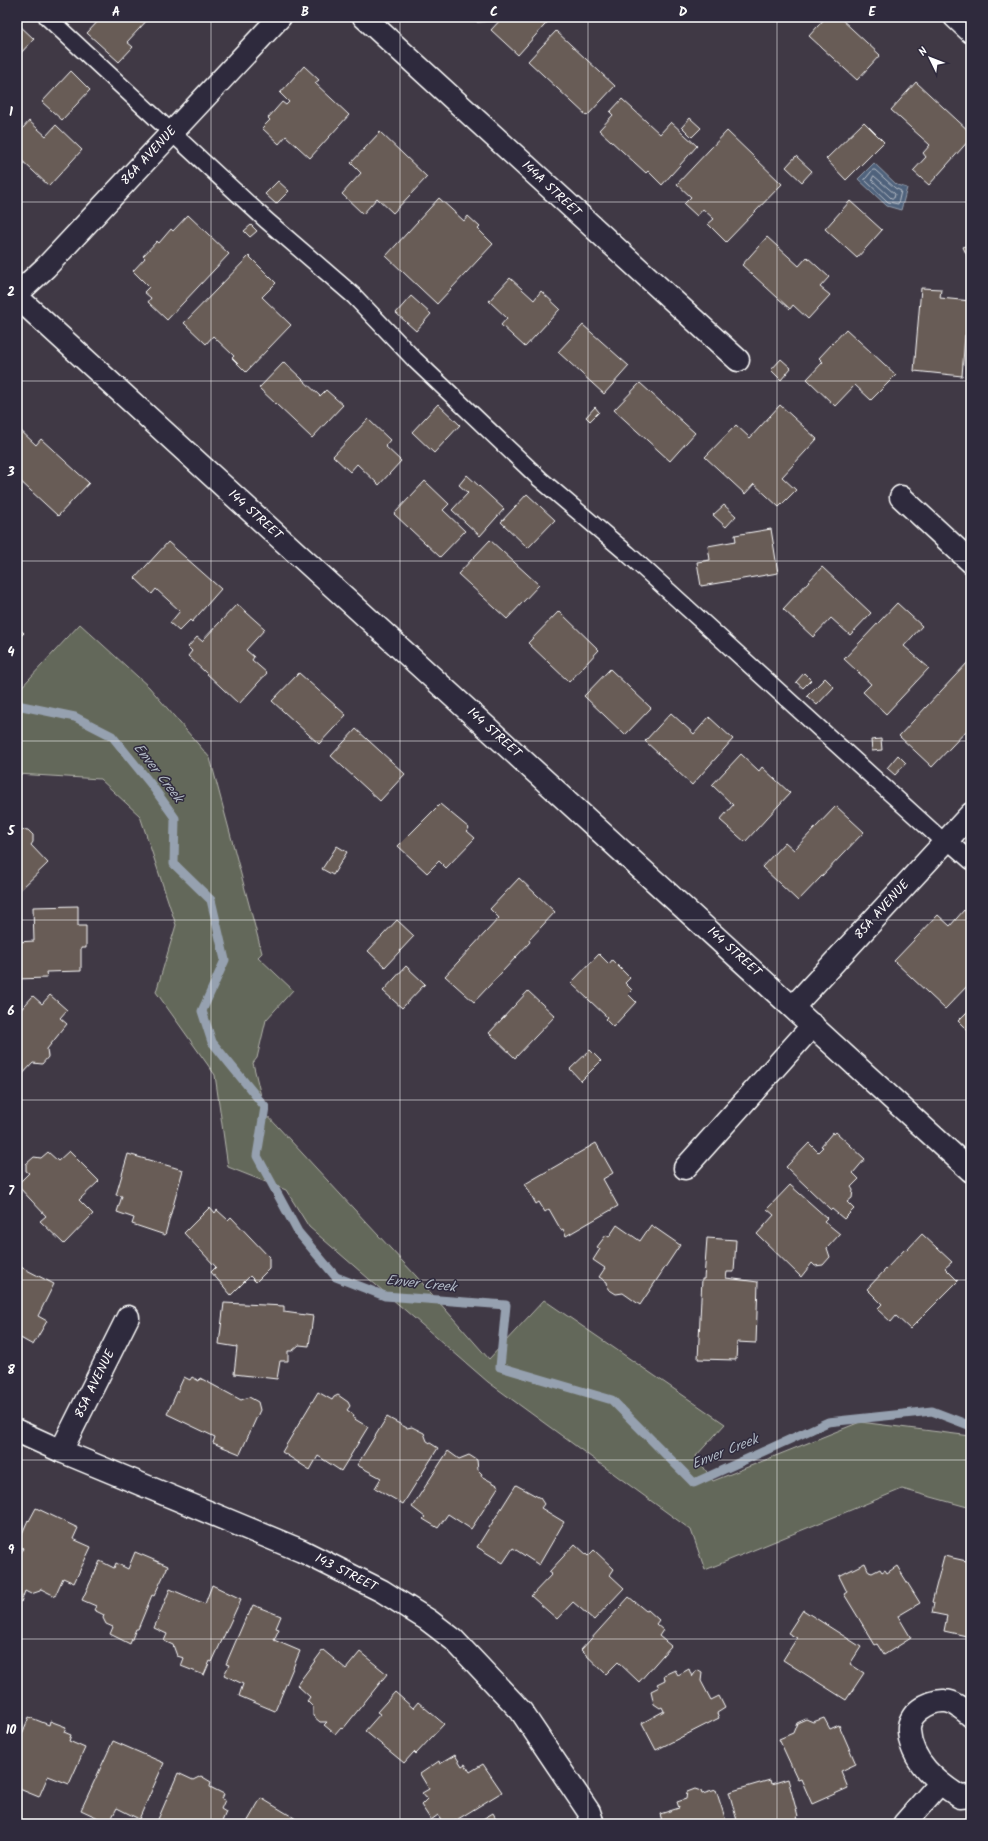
<svg xmlns="http://www.w3.org/2000/svg" width="988" height="1841" font-family="Kalam,sans-serif">
	<rect width="100%" height="100%" fill="#403945"/>
	<filter id="ink" filterUnits="userSpaceOnUse"><feTurbulence type="fractalNoise" baseFrequency=".025" numOctaves="2"/><feDisplacementMap in="SourceGraphic" scale="8" xChannelSelector="R" yChannelSelector="G"/><feConvolveMatrix kernelMatrix="1 2 1 2 8 2 1 2 1" color-interpolation-filters="sRGB"/></filter>
	<g filter="url(#ink)">
		<path fill="#64685a" stroke="#b2b4ac" d="M80,624L149,687L210,758L262,953L258,957L293,990L266,1020L257,1058L253,1063L265,1113L416,1276L489,1359L544,1300L725,1424L696,1456L713,1481L860,1422L971,1436V1508L902,1489L705,1570L691,1530L488,1382L309,1227L286,1190L228,1167L215,1075L156,992L176,925L140,816L100,779L17,774V692Z"/>
		<path fill="#50627b" stroke="#96a1b0" d="M874,163L897,185L907,188L901,210L887,206L858,179Z"/>
		<g fill="none" stroke-linecap="round" stroke-linejoin="round">
			<g stroke="#b9c0ca" stroke-width="1">
				<path d="M873,170H875L895,188L901,191L898,204L888,202L865,180Z"/>
				<path d="M874,176L895,194L894,198H891L872,180Z"/>
			</g>
			<path stroke="#96a1b0" stroke-width="9" d="M17,705L75,717L112,736L150,783L175,818L174,864L211,900L225,960L202,1011L212,1042L265,1107L257,1156L298,1232L336,1277L385,1296L506,1305L500,1367L612,1400L694,1483L828,1422L932,1411L971,1426"/>
		</g>
		<g fill="#675b57" stroke="#fff">
			<path d="M102,17H150L127,42L133,47L119,62L87,33Z"/>
			<path d="M472,17H500L496,21L477,22Z"/>
			<path d="M503,17H552L518,55L491,30Z"/>
			<path d="M678,17H689L684,22Z"/>
			<path d="M826,17H839L880,55L857,80L809,36Z"/>
			<path d="M17,23L34,39L17,57Z"/>
			<path d="M556,31L615,86L587,116L528,61Z"/>
			<path d="M304,66L319,80L315,83L349,115L310,158L286,136L279,144L262,128L270,120L268,118L282,102L286,105L289,102L280,93Z"/>
			<path d="M71,71L90,90L62,120L42,102Z"/>
			<path d="M916,82L971,133V138L929,185L913,171L926,157L923,153L930,145L891,110Z"/>
			<path d="M622,99L660,134L671,122L697,146L662,185L648,171L646,173L599,130L613,115L610,112Z"/>
			<path d="M690,118L701,128L692,137L682,127Z"/>
			<path d="M29,121L46,136L56,125L82,150L49,186L17,156V135Z"/>
			<path d="M864,122L884,142L846,180L826,159Z"/>
			<path d="M727,131L782,184L726,242L708,224L714,219L703,209L697,216L684,204L691,197L677,184Z"/>
			<path d="M380,132L427,177L393,213L377,198L363,214L342,194L361,173L351,163Z"/>
			<path d="M796,156L812,171L802,182L786,167Z"/>
			<path d="M278,181L289,191L276,204L265,194Z"/>
			<path d="M439,198L464,221L468,216L480,227L478,229L493,244L437,304L386,256Z"/>
			<path d="M850,201L882,230L857,258L825,229Z"/>
			<path d="M188,215L229,254L167,320L148,302L151,298L144,292L149,287L133,271L145,258L143,256L157,241L159,243L171,229L173,231Z"/>
			<path d="M251,225L257,231L250,237L244,231Z"/>
			<path d="M767,237L799,266L807,257L829,277L820,287L830,295L808,319L793,305L790,309L742,265Z"/>
			<path d="M971,243V264L963,247Z"/>
			<path d="M249,256L276,283L262,297L291,325L246,372L232,358L234,356L213,336L206,344L184,323Z"/>
			<path d="M510,278L534,300L541,291L560,309L525,347L501,325L507,318L489,301Z"/>
			<path d="M921,288L941,289L940,298L971,301V336L965,335L962,376L914,371Z"/>
			<path d="M411,296L431,314L416,331L396,313Z"/>
			<path d="M583,325L629,366L604,394L558,352Z"/>
			<path d="M846,329L896,375L871,400L855,385L835,406L807,379L823,362L819,358Z"/>
			<path d="M781,359L791,368L781,380L771,370Z"/>
			<path d="M284,362L320,396L326,390L343,405L312,438L259,388Z"/>
			<path d="M640,383L695,433L670,461L614,410Z"/>
			<path d="M438,404L460,425L434,453L412,432Z"/>
			<path d="M780,405L817,439L782,477L796,490L779,507L754,484L745,494L705,457L736,425L750,438Z"/>
			<path d="M595,407L599,412L590,421L586,417Z"/>
			<path d="M368,419L390,440L385,446L401,461L379,485L357,464L350,472L333,456Z"/>
			<path d="M17,427L36,445L41,439L89,483L58,516L17,478Z"/>
			<path d="M467,475L504,509L480,536L452,510L468,493L459,485Z"/>
			<path d="M425,481L449,504L443,510L465,531L440,557L394,514Z"/>
			<path d="M527,494L555,520L528,548L501,522Z"/>
			<path d="M724,505L736,516L726,527L713,515Z"/>
			<path d="M771,529L778,573L701,586L697,562L710,560L708,546L736,541L735,535Z"/>
			<path d="M490,540L539,585L507,619L458,574Z"/>
			<path d="M168,542L221,589L192,622L190,620L179,631L170,623L180,611L156,589L152,594L135,578Z"/>
			<path d="M822,567L871,613L850,635L831,618L813,637L783,609Z"/>
			<path d="M897,603L922,626L904,646L929,668L886,714L863,692L871,684L844,659Z"/>
			<path d="M237,604L265,629L246,650L254,657L252,660L267,673L239,704L188,656L192,651L188,647L197,637L202,641Z"/>
			<path d="M559,611L599,650L569,682L528,643Z"/>
			<path d="M17,627L24,633L17,640Z"/>
			<path d="M969,661L971,663V726L932,767L899,736Z"/>
			<path d="M610,669L651,708L625,735L584,696Z"/>
			<path d="M299,673L346,715L319,744L272,701Z"/>
			<path d="M804,673L811,680L803,688L796,682Z"/>
			<path d="M825,678L834,687L817,705L807,696Z"/>
			<path d="M671,713L694,734L709,717L733,739L692,785L645,741Z"/>
			<path d="M356,729L405,774L380,801L331,756Z"/>
			<path d="M881,739L882,750L872,751L871,740Z"/>
			<path d="M741,754L759,771L762,767L790,793L745,842L720,820L733,805L712,785Z"/>
			<path d="M898,755L906,763L895,775L887,768Z"/>
			<path d="M440,804L469,828L467,831L475,838L446,868L439,861L427,873L398,846Z"/>
			<path d="M836,806L864,832L798,901L762,867L785,842L794,850Z"/>
			<path d="M19,829L28,830L33,835V842L31,845L48,863L17,893V831Z"/>
			<path d="M337,846L347,852L333,875L322,869Z"/>
			<path d="M519,878L555,912L529,940L530,942L474,1002L445,976L499,918L490,909Z"/>
			<path d="M78,906V926H86V948H81V971L46,972L47,978L17,979V942L34,941L33,907Z"/>
			<path d="M964,910L971,917V982L945,1009L894,961L938,915L950,926Z"/>
			<path d="M397,920L414,936L385,967L368,951Z"/>
			<path d="M599,954L609,964L612,960L630,978L625,983L632,990L628,994L636,1002L613,1027L605,1019L607,1017L571,983Z"/>
			<path d="M406,966L425,984L402,1008L383,991Z"/>
			<path d="M528,991L555,1016L515,1058L489,1033Z"/>
			<path d="M50,995L67,1010L60,1018L67,1024L47,1049L48,1057L42,1064L33,1063L18,1079L17,1014L33,996L42,1004Z"/>
			<path d="M971,1008V1034L958,1021Z"/>
			<path d="M590,1050L601,1061L581,1081L570,1069Z"/>
			<path d="M833,1132L834,1134L836,1132L865,1159L853,1173L859,1179L851,1187L853,1190L852,1198L847,1202L854,1209L844,1219L832,1209L831,1210L786,1167L809,1143L818,1152L823,1147L821,1146Z"/>
			<path d="M596,1143L613,1173L603,1179L618,1206L566,1236L563,1229L561,1230L549,1209L545,1212L539,1202L536,1204L525,1184Z"/>
			<path d="M69,1151L99,1181L79,1200L93,1214L64,1244L40,1221L46,1216L17,1185L29,1173L26,1171V1164L34,1157L41,1158L48,1152L58,1161Z"/>
			<path d="M128,1154L183,1170L165,1235L132,1224L134,1218L117,1212L122,1196L116,1195Z"/>
			<path d="M790,1185L827,1218L824,1221L840,1234L827,1248L830,1257L823,1265L815,1266L812,1263L801,1277L757,1234L774,1215L767,1209Z"/>
			<path d="M210,1207L215,1213L217,1210L228,1220L231,1217L269,1257V1269L256,1282L250,1276L231,1295L211,1272L216,1267L184,1233Z"/>
			<path d="M617,1225L640,1241L651,1225L680,1245L640,1305L623,1293L616,1294L608,1289L607,1282L599,1277L605,1268L593,1260L600,1249L597,1247L606,1235L609,1237Z"/>
			<path d="M922,1234L952,1262L945,1268L958,1281L910,1329L896,1316L891,1322L877,1309L882,1304L867,1289L905,1249L907,1250Z"/>
			<path d="M707,1238L736,1240L734,1272H727L726,1278L758,1282L756,1343L737,1342L736,1360L698,1359L702,1279H704Z"/>
			<path d="M19,1266L54,1284L38,1316L47,1321L33,1345L17,1336V1271Z"/>
			<path d="M224,1303L284,1306V1312L313,1316L309,1346L299,1345L292,1351H288V1361H280L277,1379L234,1374L237,1347L219,1344Z"/>
			<path d="M184,1377L190,1380L192,1377L199,1381L200,1378L241,1400L249,1397L258,1402L260,1410L240,1454L213,1443L215,1437L167,1414Z"/>
			<path d="M318,1392L332,1400L334,1397L338,1395L348,1402L350,1406L347,1410L354,1415L353,1418L368,1427L341,1471L318,1456L310,1470L282,1452Z"/>
			<path d="M387,1417L407,1428L412,1427L424,1433L427,1441L438,1448L403,1504L375,1488L381,1478L357,1465Z"/>
			<path d="M448,1451L459,1459L469,1455L477,1460L478,1470L482,1474L481,1476L499,1486L471,1529L448,1514L438,1528L423,1519L425,1517L412,1507Z"/>
			<path d="M516,1485L540,1498L544,1504L541,1508L564,1522L539,1565L513,1548L503,1563L477,1547Z"/>
			<path d="M36,1508L78,1528L73,1539L91,1547L74,1583L63,1578L55,1596L41,1589L40,1591L31,1594L25,1591L21,1602L17,1600V1560L23,1548L17,1545L28,1520L29,1521Z"/>
			<path d="M575,1544L588,1556L594,1550L614,1569L610,1575L624,1588L594,1620L573,1602L557,1619L531,1596L552,1574L549,1572Z"/>
			<path d="M135,1552L168,1566L154,1596L152,1595L138,1629H136L130,1644L110,1634L113,1627L106,1624L103,1618L104,1615L94,1610L96,1606L82,1600L100,1561L114,1568L116,1563L128,1569Z"/>
			<path d="M944,1556L971,1562V1637L944,1631L947,1616L932,1613L934,1603L932,1602Z"/>
			<path d="M865,1563L869,1572L872,1573L880,1569L882,1572L885,1570L887,1573L897,1566L920,1603L898,1616L911,1638L884,1655L877,1644L875,1645L844,1594L847,1592L839,1576Z"/>
			<path d="M212,1585L241,1599L212,1662L210,1661L204,1675L181,1666L184,1658L177,1656L173,1645L164,1641L167,1634L154,1628L170,1589L205,1604Z"/>
			<path d="M629,1597L646,1611L648,1610L659,1620L656,1624L663,1630L659,1636L671,1646L639,1682L618,1662L606,1674L581,1650Z"/>
			<path d="M253,1605L281,1616L276,1628L279,1629L274,1640L300,1651L275,1711L239,1696L243,1684L224,1675L229,1665L226,1664L247,1615L248,1616Z"/>
			<path d="M803,1610L861,1647L850,1664L864,1673L846,1700L783,1660L797,1638L788,1633Z"/>
			<path d="M323,1650L346,1669L360,1652L387,1674L343,1729L341,1727L335,1734L324,1725L327,1722H320L313,1716V1707L307,1701L310,1697L297,1685Z"/>
			<path d="M689,1669L692,1677L697,1670L702,1673L701,1681L711,1700L719,1696L725,1708L717,1713L719,1718L656,1750L642,1723L664,1711L662,1707L660,1708L654,1704L651,1691L659,1687L657,1684L665,1680L664,1675L675,1670L678,1675Z"/>
			<path d="M395,1692L413,1708L418,1702L444,1724L416,1754L414,1752L404,1763L365,1731L380,1714L377,1712Z"/>
			<path d="M29,1717L49,1725L50,1721L66,1727L64,1732L71,1735L69,1741L85,1748L69,1784L48,1776L39,1797L17,1788V1746Z"/>
			<path d="M824,1718L830,1729L839,1725L856,1764L841,1771L848,1788L812,1804L801,1779L798,1780L779,1739L793,1733L797,1723L806,1719L813,1722Z"/>
			<path d="M113,1741L164,1763L139,1819L117,1808L109,1823L81,1810Z"/>
			<path d="M455,1755L462,1766L465,1764L470,1772L483,1764L502,1792L450,1824H444L438,1815L431,1820L421,1805L427,1799L422,1793L429,1789L420,1774L439,1761L440,1764Z"/>
			<path d="M178,1773L193,1780L201,1776L211,1782L210,1787L224,1794L222,1799L225,1800L221,1809L226,1812L221,1824H156Z"/>
			<path d="M788,1779L798,1816H797L799,1824H738L729,1792L770,1780L771,1784Z"/>
			<path d="M695,1789L701,1791L702,1794L716,1790L727,1824H663L660,1814L679,1808L677,1802L686,1799L687,1792Z"/>
			<path d="M261,1798L296,1819L293,1824H246Z"/>
			<path d="M493,1813L499,1824H474Z"/>
		</g>
		<g fill="none" stroke-linecap="round" stroke-linejoin="round">
			<g stroke="#fff" stroke-width="19">
				<g id="service">
					<path d="M47,17L266,220L354,296L415,360L540,479L628,554L944,842"/>
					<path d="M947,840L971,861"/>
				</g>
			</g>
			<g stroke="#fff" stroke-width="25">
				<g id="minor">
					<path d="M364,17L738,360"/>
					<path d="M955,17L971,32"/>
					<path d="M17,294L46,267L280,17"/>
					<path d="M901,497L971,562"/>
					<path d="M793,1007L971,814"/>
					<path d="M685,1168L813,1025"/>
					<path d="M17,1431L61,1451L302,1551L382,1591L428,1620L454,1640L521,1711L589,1812L593,1824"/>
					<path d="M61,1451L128,1317"/>
					<path d="M971,1716C964,1710 954,1701 945,1701C929,1700 907,1714 909,1731C911,1762 937,1782 960,1797L971,1796"/>
					<path d="M904,1824L939,1784"/>
				</g>
			</g>
			<g stroke="#fff" stroke-width="25">
				<path id="secondary" d="M17,297L971,1171"/>
			</g>
			<use href="#service" stroke="#2f2a3d" stroke-width="16"/>
			<use href="#minor" stroke="#2f2a3d" stroke-width="22"/>
			<use href="#secondary" stroke="#2f2a3d" stroke-width="22"/>
		</g>
	</g>
	<path fill="none" stroke="#fff" stroke-width="1" stroke-opacity="0.55" d="M211,17V1824M400,17V1824M588,17V1824M777,17V1824M17,202H971M17,381H971M17,561H971M17,741H971M17,920H971M17,1100H971M17,1280H971M17,1460H971M17,1639H971"/>
	<g text-anchor="middle" dominant-baseline="central" stroke-width="3" stroke-linejoin="round" paint-order="stroke">
		<g font-size="13" fill="#fff" stroke="#2f2a3d">
			<text transform="translate(149 156) rotate(-47)">86A AVENUE</text>
			<text transform="translate(551 189) rotate(43)">144A STREET</text>
			<text transform="translate(255 515) rotate(42)">144 STREET</text>
			<text transform="translate(494 733) rotate(42)">144 STREET</text>
			<text transform="translate(882 910) rotate(-48)">85A AVENUE</text>
			<text transform="translate(734 952) rotate(42)">144 STREET</text>
			<text transform="translate(95 1384) rotate(-64)">85A AVENUE</text>
			<text transform="translate(346 1573) rotate(27)">143 STREET</text>
		</g>
		<g font-size="14" font-style="italic" fill="#b0b8c4" stroke="#2f2a3d">
			<text transform="translate(158 773) rotate(52)">Enver Creek</text>
			<text transform="translate(421 1284) rotate(6)">Enver Creek</text>
			<text transform="translate(725 1452) rotate(-22)">Enver Creek</text>
		</g>
	</g>
	<rect width="988" height="1841" fill="none" stroke="#2f2a3d" stroke-width="44"/>
	<g transform="translate(930 58) rotate(313)" stroke="#2f2a3d" stroke-width="3" paint-order="stroke">
	<path d="M0-3L7 15L0 10L-7 15Z" fill="#ffffff"/>
	<text y="-6" font-size="11" font-weight="bold" text-anchor="middle" fill="#ffffff">N</text>
	</g>
	<rect x="22" y="22" width="944" height="1797" fill="none" stroke="#fff" stroke-width="1.5"/>
	<g font-size="13" text-anchor="middle" font-weight="bold" fill="#fff">
		<text x="116" y="16">A</text>
		<text x="305" y="16">B</text>
		<text x="494" y="16">C</text>
		<text x="683" y="16">D</text>
		<text x="872" y="16">E</text>
		<text x="11" y="116">1</text>
		<text x="11" y="296">2</text>
		<text x="11" y="476">3</text>
		<text x="11" y="656">4</text>
		<text x="11" y="835">5</text>
		<text x="11" y="1015">6</text>
		<text x="11" y="1195">7</text>
		<text x="11" y="1374">8</text>
		<text x="11" y="1554">9</text>
		<text x="11" y="1734">10</text>
	</g>
</svg>
